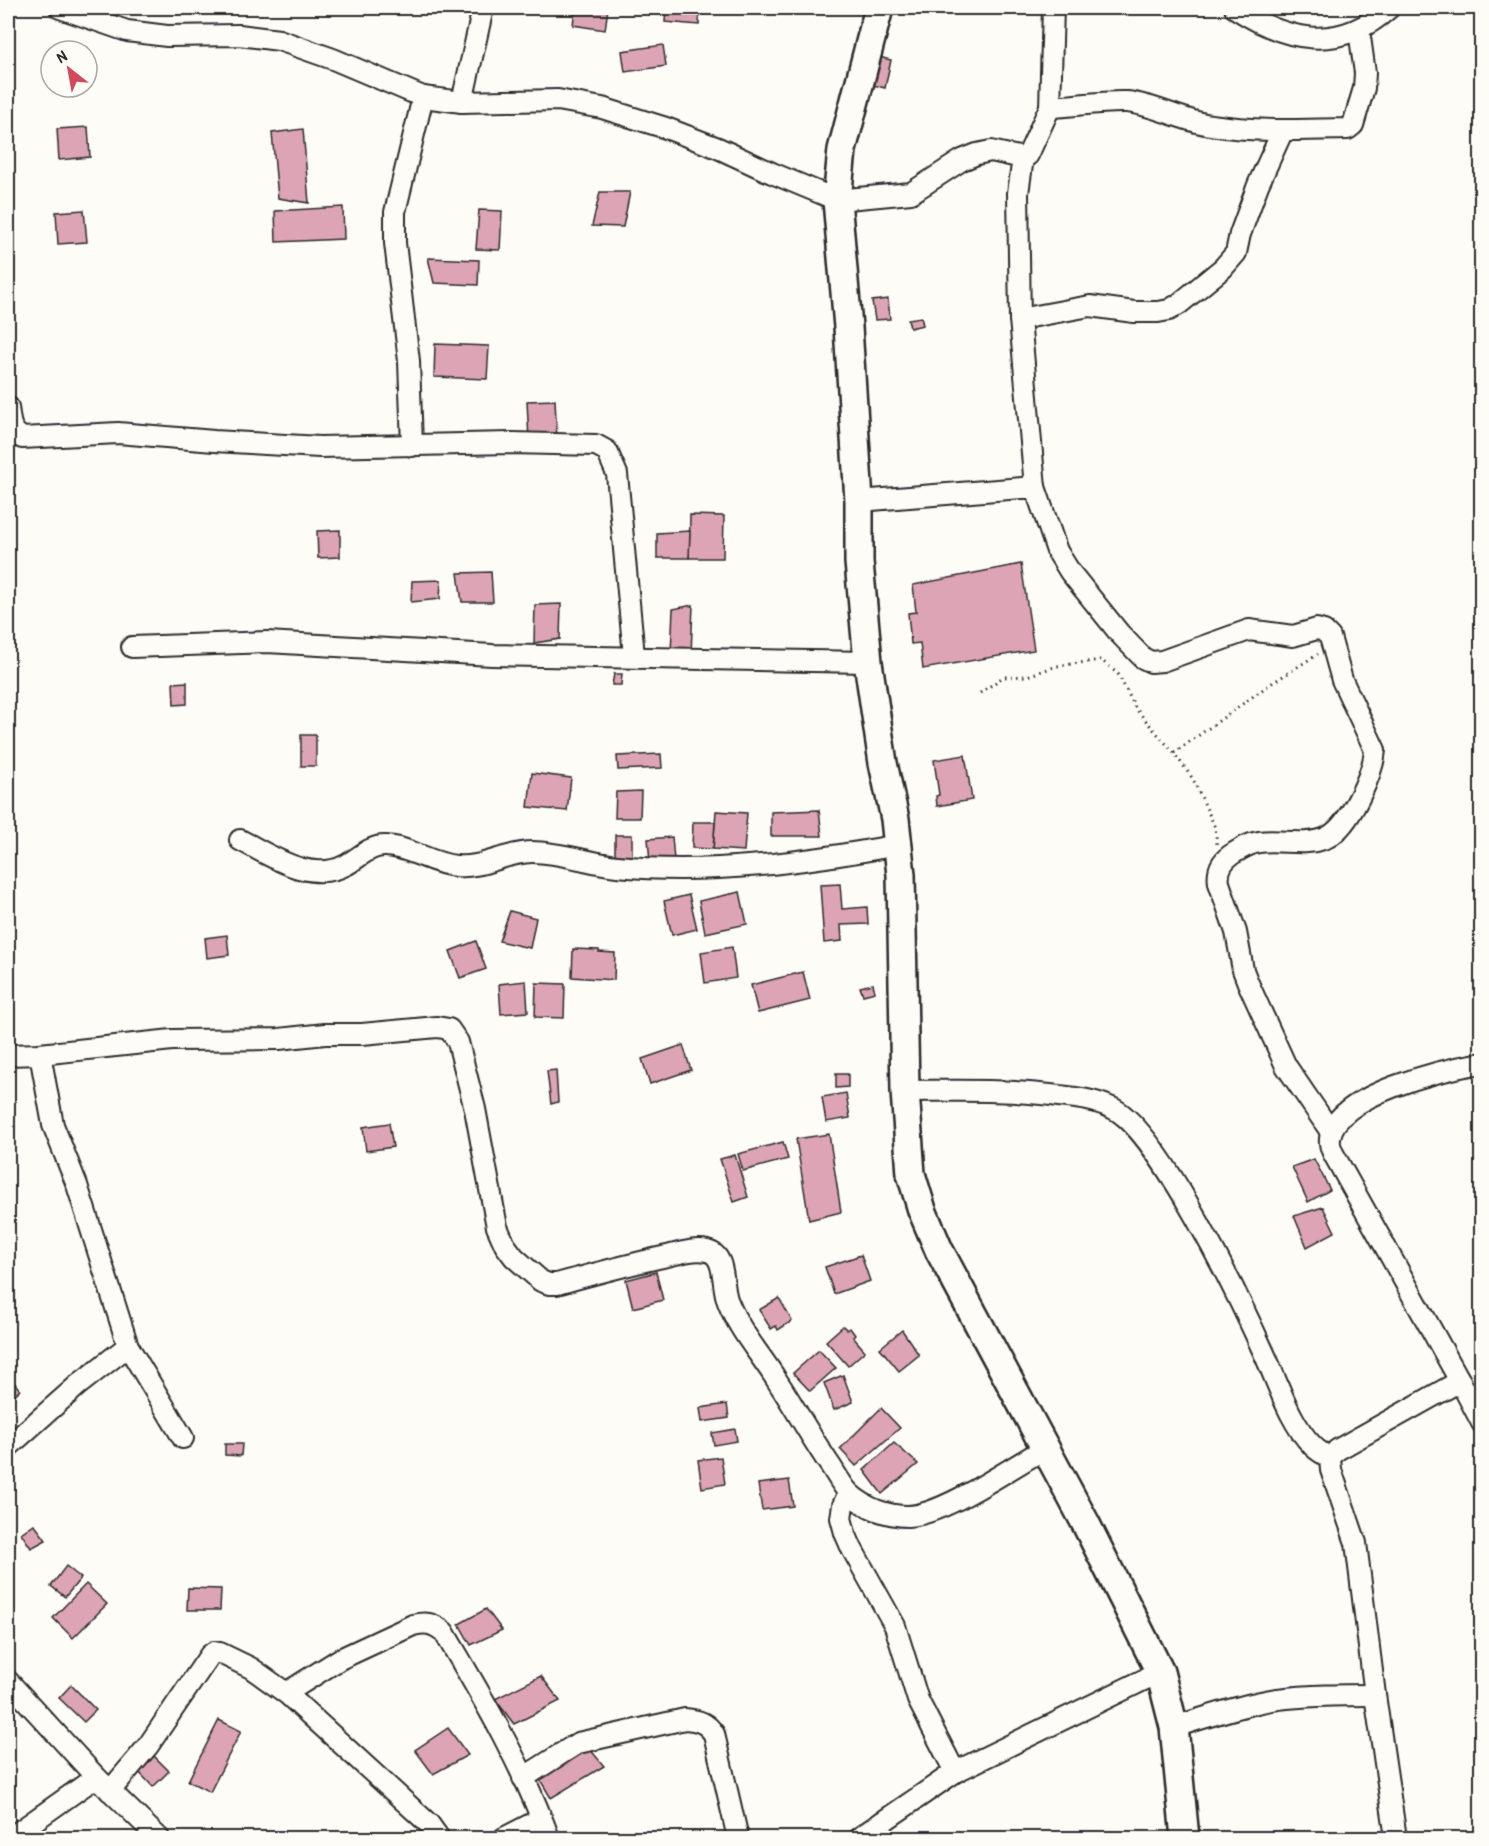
<svg xmlns="http://www.w3.org/2000/svg" width="1489" height="1846" font-family="'Patrick Hand',sans-serif">
	<rect width="100%" height="100%" fill="#fdfcf7"/>
	<filter id="ink" filterUnits="userSpaceOnUse"><feTurbulence type="fractalNoise" baseFrequency=".0167" numOctaves="2"/><feDisplacementMap in="SourceGraphic" scale="12" xChannelSelector="R" yChannelSelector="G"/><feConvolveMatrix kernelMatrix="1 2 1 2 8 2 1 2 1" color-interpolation-filters="sRGB"/></filter>
	<g filter="url(#ink)">
		<g fill="#dda4b6" stroke="#2b2b2b" stroke-width="1.5">
			<path d="M575,8H608L605,30L573,25Z"/>
			<path d="M666,8H700L699,25L665,22Z"/>
			<path d="M663,45L666,66L625,72L622,51Z"/>
			<path d="M879,57L891,60L885,88L873,85Z"/>
			<path d="M88,127L90,157L59,160L57,129Z"/>
			<path d="M303,129L309,203L278,198L272,133Z"/>
			<path d="M600,192H630L623,227L592,226Z"/>
			<path d="M343,207L344,239L276,242L275,211Z"/>
			<path d="M84,210L87,242L58,244L56,212Z"/>
			<path d="M479,210L502,211L500,250L476,249Z"/>
			<path d="M428,258L479,260L478,285L434,283Z"/>
			<path d="M888,299L890,319L875,320L872,301Z"/>
			<path d="M921,317L923,325L910,328L908,319Z"/>
			<path d="M435,344L489,346L487,379L434,377Z"/>
			<path d="M555,400L557,439L529,440L527,401Z"/>
			<path d="M690,515L724,516L723,558H689Z"/>
			<path d="M340,530V557L318,558L317,531Z"/>
			<path d="M690,531L689,558H657V533Z"/>
			<path d="M1021,564L1034,650L923,669L920,643L911,644L908,613L916,612L913,585Z"/>
			<path d="M491,572L493,602H462L458,573Z"/>
			<path d="M441,580L440,599L411,602L412,581Z"/>
			<path d="M561,604L560,639L534,643L535,605Z"/>
			<path d="M693,605L691,654L671,653L673,609Z"/>
			<path d="M614,674H622L621,685H612Z"/>
			<path d="M187,682V704L174,705L173,683Z"/>
			<rect x="301" y="735" width="15" height="31"/>
			<path d="M661,754L662,768L618,770L617,756Z"/>
			<path d="M965,755L972,800L937,806L936,796L939,795L934,760Z"/>
			<path d="M532,773L571,778L567,811L528,807Z"/>
			<path d="M641,791L640,818H615L616,792Z"/>
			<path d="M819,810L822,836H771V812Z"/>
			<path d="M716,811L747,813L744,851L713,849Z"/>
			<path d="M693,822H715L713,849L692,848Z"/>
			<rect x="615" y="835" width="17" height="24"/>
			<path d="M672,837L674,860L650,862L648,839Z"/>
			<path d="M840,884L842,909L867,907L868,924L841,925L842,941L824,943L820,885Z"/>
			<path d="M740,892L747,924L705,933L699,901Z"/>
			<path d="M689,895L697,929L672,935L664,901Z"/>
			<path d="M510,911L536,918L530,948L499,941Z"/>
			<path d="M227,935L229,955L207,958L205,938Z"/>
			<path d="M476,941L486,969L460,978L450,951Z"/>
			<path d="M732,947L736,978L705,983L701,952Z"/>
			<path d="M573,949L599,950V952L615,953L614,980L572,977Z"/>
			<path d="M803,972L810,1000L758,1013L751,985Z"/>
			<path d="M526,981L528,1012L501,1014L499,984Z"/>
			<path d="M536,983L565,984L564,1018L535,1017Z"/>
			<path d="M873,984L875,992L863,995L860,987Z"/>
			<path d="M683,1045L691,1070L650,1084L642,1059Z"/>
			<path d="M556,1070L558,1102L551,1104L547,1071Z"/>
			<path d="M836,1074H848V1087L836,1088Z"/>
			<path d="M846,1093L850,1118L826,1122L822,1097Z"/>
			<path d="M389,1123L393,1147L366,1151L363,1127Z"/>
			<path d="M829,1134L841,1212L809,1220L796,1139Z"/>
			<path d="M783,1142L788,1159L743,1171L738,1154Z"/>
			<path d="M735,1155L748,1197L734,1202L720,1159Z"/>
			<path d="M1314,1159L1330,1190L1308,1202L1292,1167Z"/>
			<path d="M1323,1207L1335,1232L1307,1247L1294,1216Z"/>
			<path d="M861,1255L870,1281L834,1294L825,1267Z"/>
			<path d="M656,1272L663,1300L633,1308L626,1280Z"/>
			<path d="M779,1298L792,1321L778,1330L776,1326L771,1329L759,1310Z"/>
			<path d="M843,1326L847,1330L850,1328L855,1335L853,1337L865,1351L848,1366L826,1341Z"/>
			<path d="M902,1330L919,1355L899,1371L880,1348Z"/>
			<path d="M819,1350L836,1368L810,1391L793,1373Z"/>
			<path d="M8,1375L20,1390L8,1401Z"/>
			<path d="M843,1375L853,1402L834,1410L824,1383Z"/>
			<path d="M727,1404L729,1418L702,1422L700,1408Z"/>
			<path d="M881,1408L900,1428L856,1466L840,1449Z"/>
			<path d="M735,1429L737,1441L714,1445L712,1433Z"/>
			<path d="M894,1443L918,1464L882,1494L864,1470Z"/>
			<path d="M225,1444H242L241,1456L225,1455Z"/>
			<path d="M721,1457L725,1484L702,1488L698,1460Z"/>
			<path d="M789,1480L793,1506L762,1510L758,1484Z"/>
			<path d="M34,1524L46,1540L31,1548L21,1533Z"/>
			<path d="M66,1566L81,1578L65,1597L51,1586Z"/>
			<path d="M86,1584L107,1604L73,1638L53,1618Z"/>
			<path d="M188,1588L221,1589L220,1610H187Z"/>
			<path d="M486,1609L502,1630L471,1645L459,1624Z"/>
			<path d="M541,1676L560,1701L514,1724L495,1699Z"/>
			<path d="M71,1685L96,1710L84,1722L59,1698Z"/>
			<path d="M219,1720L241,1731L210,1792L188,1781Z"/>
			<path d="M448,1728L468,1755L433,1774L415,1750Z"/>
			<path d="M589,1748L604,1766L551,1798L539,1778Z"/>
			<path d="M154,1756L169,1771L153,1787L138,1771Z"/>
		</g>
		<g fill="none" stroke-linecap="round" stroke-linejoin="round">
			<g stroke="#2b2b2b" stroke-width="24">
				<g id="street">
					<path d="M60,8L127,31L167,36L239,35L279,40L333,59L423,97L462,102L558,100L602,108L666,128L718,148L772,173L837,200L911,193L962,160L977,154L991,151L1023,158L1028,155L1050,107L1053,8"/>
					<path d="M1235,8C1287,42 1339,53 1389,8"/>
					<path d="M462,102L483,8"/>
					<path d="M1050,107C1075,106 1102,101 1127,102C1156,105 1182,121 1211,125C1256,132 1303,130 1348,129L1353,125L1364,88L1365,73L1359,30"/>
					<path d="M1023,158L1018,193L1020,319L1035,487"/>
					<path d="M1020,319L1090,306L1134,312H1158L1169,310L1179,304L1223,268L1236,253L1240,234L1258,185L1283,130"/>
					<path d="M8,407C10,420 9,430 22,438L118,433L214,441L320,447L511,443L596,445L607,451L617,474L634,656"/>
					<path d="M412,446L409,361L395,243V212L423,97"/>
					<path d="M859,501L1035,487L1057,551L1070,572L1120,634L1143,658L1151,662L1162,661L1249,630L1293,636L1317,629L1324,631L1330,637L1342,680L1375,750C1373,774 1350,825 1328,837C1308,847 1281,839 1259,842C1250,843 1242,848 1234,853C1222,860 1217,870 1219,883L1236,932L1243,970L1248,983L1286,1066L1331,1132"/>
					<path d="M132,647L267,642L492,655L868,662"/>
					<path d="M240,840C272,856 310,884 346,865C359,858 370,845 386,846C410,847 432,864 456,866C482,869 506,852 532,852C561,852 588,863 617,866C711,875 806,862 898,845"/>
					<path d="M40,1054L53,1125L77,1185L128,1346L183,1438"/>
					<path d="M8,1055L40,1054L172,1040L279,1039L325,1034H362L437,1027L449,1029L458,1042L475,1109L497,1227L505,1245L514,1257L541,1281L549,1284H557C593,1274 630,1264 667,1256C679,1253 695,1248 707,1251C727,1255 721,1286 728,1302C739,1330 760,1354 776,1379C795,1408 812,1439 832,1468C837,1476 843,1487 850,1494C866,1508 887,1516 908,1516C944,1515 1013,1466 1046,1448"/>
					<path d="M1482,1063C1446,1069 1332,1095 1330,1139C1329,1144 1331,1148 1333,1153L1460,1381L1482,1423"/>
					<path d="M905,1091C956,1091 1008,1089 1059,1096C1078,1098 1095,1100 1112,1108C1158,1128 1241,1302 1264,1353C1277,1381 1290,1423 1312,1445C1317,1451 1324,1454 1330,1458"/>
					<path d="M8,1447L78,1385L128,1346"/>
					<path d="M849,1493L843,1505L841,1518L845,1533L852,1549L895,1626L918,1700L955,1772"/>
					<path d="M8,1681L96,1777L159,1838"/>
					<path d="M286,1693L429,1824L439,1838"/>
					<path d="M1174,1727C1208,1717 1243,1704 1278,1699C1310,1695 1342,1695 1375,1695"/>
					<path d="M523,1778L578,1743L685,1719C699,1720 707,1723 714,1734L738,1838"/>
					<path d="M110,1791L148,1746L210,1655L214,1652L220,1653L251,1668L286,1693L340,1659L413,1625C426,1622 433,1623 444,1632C483,1698 523,1766 549,1838"/>
					<path d="M10,1838L96,1777"/>
					<path d="M504,1838L541,1819"/>
					<path d="M859,1838L955,1772L1160,1672"/>
					<path d="M1396,1838L1375,1695L1356,1543L1331,1470L1330,1458L1337,1450L1460,1381"/>
				</g>
			</g>
			<g stroke="#2b2b2b" stroke-width="32">
				<path id="secondary" d="M879,8L842,150L837,200L848,327L859,501V562L868,662L883,763L895,819L901,875L905,1091L911,1174L922,1210L939,1250L1086,1524L1160,1672L1174,1727L1185,1838"/>
			</g>
			<g stroke="#2b2b2b" stroke-width="3" stroke-dasharray="1.5 4.5" stroke-linecap="butt">
				<path d="M980,693L1003,677L1027,676L1057,666L1101,660L1118,674L1136,709L1174,753L1193,779L1215,827L1217,844"/>
				<path d="M1174,753L1269,685L1318,654"/>
			</g>
			<use href="#street" stroke="#fdfcf7" stroke-width="20"/>
			<use href="#secondary" stroke="#fdfcf7" stroke-width="27"/>
		</g>
	</g>
	<rect width="1489" height="1846" fill="none" stroke="#fdfcf7" stroke-width="30"/>
	<rect x="15" y="15" width="1459" height="1816" fill="none" stroke="#2b2b2b" stroke-width="2" filter="url(#ink)"/>
	<g transform="translate(69 69) rotate(329)"><circle r="28" fill="#fdfcf7" stroke="#a9a8a5" stroke-width="1.5"/>
	<path d="M0-4.5L10 22L0 15L-10 22Z" fill="#d1495b"/>
	<text y="-9" font-size="16" font-weight="bold" text-anchor="middle" fill="#2b2b2b">N</text>
	</g>
</svg>
